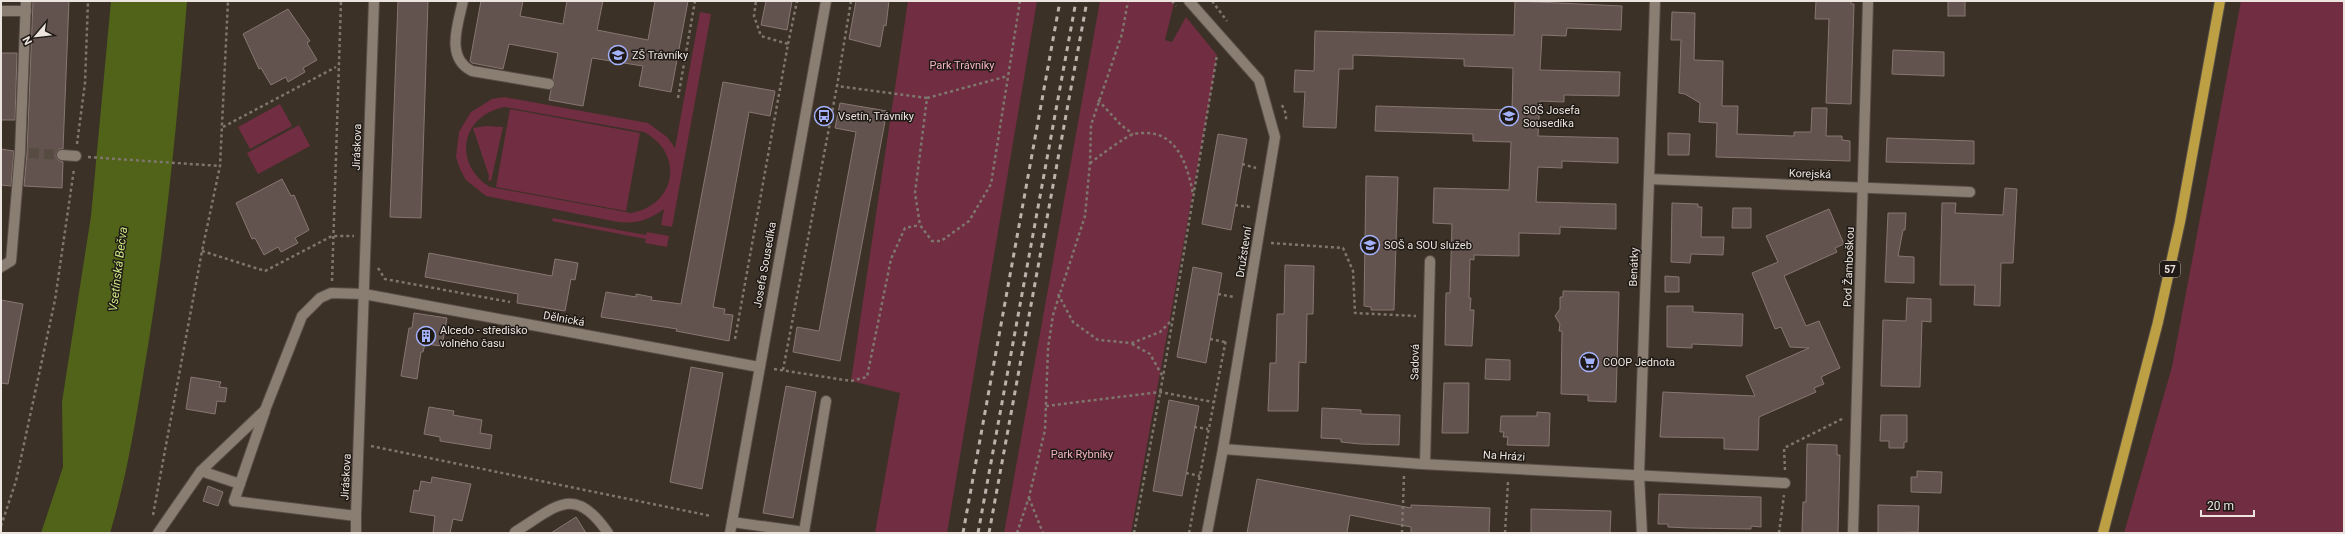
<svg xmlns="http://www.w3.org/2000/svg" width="2345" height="534" font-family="Roboto,sans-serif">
	<rect width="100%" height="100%" fill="#3b3127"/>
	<g fill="#712d41" fill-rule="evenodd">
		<path d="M908,1H1037L947,533H875L900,393L851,381Z"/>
		<path d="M1100,1H1172L1174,3L1165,40L1172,42L1186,17L1217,55L1212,87L1131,533H1004Z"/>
		<path d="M2241,1H2344V533H2124L2172,367Z"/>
		<path d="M700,12L711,14L672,227L661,225L664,209C649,220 636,224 618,222L486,196L466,180L460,169L456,157L459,132L471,112L492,99L504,97L648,123L667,137L675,148ZM505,107L644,132C685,154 676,205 631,213L490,187C452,164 461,115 505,107Z"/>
		<path d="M280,104L292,126L250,149L238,127Z"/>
		<path d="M510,109L640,133L626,211L496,187Z"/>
		<path d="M299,125L310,146L258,174L247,153Z"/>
		<path d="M486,126L503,127L491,181L488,180L489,176L473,128Z"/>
		<path d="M553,218L646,235L647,232L669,236L667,247L645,243L646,239L552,221Z"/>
	</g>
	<path fill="#516219" d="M111,1H187C177,125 165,248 144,370C135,425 126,480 110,533H41L63,467L62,402L91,216Z"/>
	<g fill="#63534f" stroke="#877672">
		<path d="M33,1H69L63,149H59L56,155L58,160L63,162L62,188L24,186L27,153Z"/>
		<path d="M398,1H428L421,218L390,217Z"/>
		<path d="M481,1H523L520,16L563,24L567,1H603L597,30L648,40L655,1H688L671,92L639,86L643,66L592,58L583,106L549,100L551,90L555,85L553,79L558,53L509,44L503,69L472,63L470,61Z"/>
		<path d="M766,1H792L787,30L761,25Z"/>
		<path d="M856,1H889L886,26L884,25L880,47L849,39Z"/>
		<path d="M1515,1L1622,6L1621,30L1567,28L1566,36L1542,35L1540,70L1620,72L1619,96L1564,95V102L1540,101L1538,136L1618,138V163L1562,161V168L1538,167L1536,202L1616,204V229L1560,227V234L1519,233V256L1474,255V260L1470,259L1469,298H1471L1470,310H1474L1472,346L1445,345L1446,293H1450L1452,224L1433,223L1434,188L1509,190L1511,142L1473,141V134L1375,131L1376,106L1512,110L1513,68L1464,66V59L1353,55V69H1339L1336,128L1303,127L1305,92H1294L1295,70L1314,71L1315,31L1514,35Z"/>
		<path d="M1816,1H1851V4H1854L1851,104L1826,103L1829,19H1815Z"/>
		<rect x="1948" y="1" width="17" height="15"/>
		<path d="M288,9L310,41L307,43L317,60L303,68L305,72L288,82L286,77L271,85L261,68L259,69L243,34Z"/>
		<path d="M1672,12L1695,13L1694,60L1723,61L1722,106H1738L1737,134L1794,136V132H1811L1812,108H1827L1826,136H1842V140L1850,141V161L1716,157L1717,123L1699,122L1700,103L1685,94L1679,93L1681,40H1671Z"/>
		<path d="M1893,50L1944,52V76L1892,74Z"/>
		<path d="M1,53H17L15,120H1Z"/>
		<path d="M723,82L775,91L770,116L749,112L713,307L725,309L724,314L733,315L729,341L676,331L677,329L601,317L606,292L636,297V294L652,297L651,300L681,304Z"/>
		<path d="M840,103L887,111L840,361L793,352L797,327L819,331L856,132L835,128Z"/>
		<path d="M1668,133L1690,134L1689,155H1668Z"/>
		<path d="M1218,134L1247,139L1231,230L1202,224Z"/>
		<path d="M1887,138L1974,141V164L1886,162Z"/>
		<path d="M1,149L14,151L11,186L1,185Z"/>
		<path d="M1366,176L1398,177L1394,310H1371V307L1364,306Z"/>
		<path d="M282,179L291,196L294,195L309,230L295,238L298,243L281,252L278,247L264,255L255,238L252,239L236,203Z"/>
		<path d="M2005,188L2017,189L2013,263H2001L2000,306L1974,305L1975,285H1940L1942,203H1956L1955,213L2003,215Z"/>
		<path d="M1672,203L1698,204V207H1702L1701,237H1724L1723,255L1691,254L1690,263L1671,262Z"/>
		<path d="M1733,208H1751V228H1732Z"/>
		<path d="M1829,209L1844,244L1835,248L1837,252L1784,276L1806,326L1819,321L1840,368L1821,377L1824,384L1814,388L1816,392L1759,417L1758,450L1724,449V438L1660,437L1663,392L1755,396L1746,376L1809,348L1790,347L1781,327L1775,329L1752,273L1778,262L1766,236Z"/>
		<path d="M1888,213H1906L1905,230H1903L1898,256L1914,257V283L1885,282Z"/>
		<path d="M429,253L552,276L555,259L578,263L575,280L571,279L565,311L517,303L518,294L425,277Z"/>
		<path d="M1285,265L1314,266L1313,314H1307L1306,363L1299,362L1298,411H1268L1270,363H1276L1277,314H1284Z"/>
		<path d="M1193,267L1222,273L1206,363L1177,357Z"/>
		<path d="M1665,276L1679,277V292H1665Z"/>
		<path d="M1563,291L1619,292L1616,402L1588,401V395L1561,394L1562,331H1559L1560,324L1555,316L1560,309V297H1563Z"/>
		<path d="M1907,298L1931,299V322L1922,321L1920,387L1881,386L1883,320L1906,321Z"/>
		<path d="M1,300L23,304L8,384L1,383Z"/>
		<path d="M1667,306H1693V312L1743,314L1742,346L1692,344V348L1667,347Z"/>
		<path d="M414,313L447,318L442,346L425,344L423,352H421L417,379L401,376L409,328H412Z"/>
		<path d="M1486,359L1510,360V380L1485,379Z"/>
		<path d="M691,367L723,373L702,489L670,482Z"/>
		<path d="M191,377L221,382L219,387L227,388L225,402L217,401L215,414L186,409Z"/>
		<path d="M1444,383H1469L1468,433H1442Z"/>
		<path d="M786,386L816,392L793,518L763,513Z"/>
		<path d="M1169,400L1199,406L1182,496L1153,491Z"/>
		<path d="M429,407L454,411L453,415L482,420L480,433L492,435L490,449L440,441V437L424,434Z"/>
		<path d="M1322,408L1361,410V414L1400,415L1399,445L1360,444L1341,442V439L1321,438Z"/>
		<path d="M1537,412L1550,413L1549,446L1507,445L1508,437H1503L1504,432H1500L1501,416H1537Z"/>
		<path d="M1881,415H1907V442H1904V448H1889V441H1880Z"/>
		<path d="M1807,444L1837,445V455H1840L1838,533H1802L1803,502H1806Z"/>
		<path d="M1917,471L1942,472L1941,493L1911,492V477H1917Z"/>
		<path d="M432,477L471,484L462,521L453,519L450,533H433L435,516L410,512L414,490L419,491L421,481L431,483Z"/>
		<path d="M1257,479L1411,508V505L1490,508L1489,533H1411V527L1350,515L1347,533H1247Z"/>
		<path d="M208,486L223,492L218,506L203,501Z"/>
		<path d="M1659,494L1761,497V527L1751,526V529L1689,528L1668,527V524H1658Z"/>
		<path d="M1878,505L1919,506L1918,532L1878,533Z"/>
		<path d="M1531,509L1611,511L1610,533H1531Z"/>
		<path d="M576,517L586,533H551Z"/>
	</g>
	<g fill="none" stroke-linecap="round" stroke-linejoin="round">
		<path stroke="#564c42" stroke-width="10" stroke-dasharray="10 5" stroke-linecap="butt" d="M29,153L62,155"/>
		<g stroke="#574d46" stroke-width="12">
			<g id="minor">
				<path d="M463,1C458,24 445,58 472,71L549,84"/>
				<path d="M1189,1L1259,80L1275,137L1223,449L1207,533"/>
				<path d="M1,11H26"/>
				<path d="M62,155L76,156"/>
				<path d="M1649,179L1970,192"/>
				<path d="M1,267L11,261L20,153L26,1"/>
				<path d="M265,411L234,501L356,516L374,1"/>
				<path d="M1223,449L1421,464L1785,483"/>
				<path d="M1425,464L1430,261"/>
				<path d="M201,471L240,484"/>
				<path d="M356,516V533"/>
				<path d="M732,522L804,532L826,401"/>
				<path d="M515,532C556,507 574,483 608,533"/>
				<path d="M158,533L201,471L265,410L302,316L320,298L331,293L364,294L759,367"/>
				<path d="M730,533L826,1"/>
				<path d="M1642,533L1639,475L1655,1"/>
				<path d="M1853,533L1868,1"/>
			</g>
		</g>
		<g stroke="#574d46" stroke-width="12">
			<path id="major" d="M2103,533L2158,322L2180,222L2220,1"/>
		</g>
		<g stroke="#7f766e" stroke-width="2.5" stroke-dasharray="3 3" stroke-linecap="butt">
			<path d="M851,1L837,86L927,98L915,193L920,225L932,241H941L969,221L991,184L1020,1"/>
			<path d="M1172,1L1176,6"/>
			<path d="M1212,1L1227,21"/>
			<path d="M788,44L797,1"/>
			<path d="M678,98L695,1"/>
			<path d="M927,98L1008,76"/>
			<path d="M1098,100L1121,125L1133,134"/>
			<path d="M1282,105L1286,114V121"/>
			<path d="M223,127L336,67"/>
			<path d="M77,144L85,83L88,1"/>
			<path d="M88,157L220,166"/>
			<path d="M1090,163C1099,157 1125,136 1134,134C1175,126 1187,162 1193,194"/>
			<path d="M1242,164L1256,168"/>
			<path d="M1235,205L1250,207"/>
			<path d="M1271,243L1343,248L1353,271L1355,313L1416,316"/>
			<path d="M202,251L265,271L332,236H354"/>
			<path d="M378,268L385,279L510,302"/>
			<path d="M332,281L341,1"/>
			<path d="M1058,294L1073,322L1098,340L1132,343L1160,332L1170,322"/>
			<path d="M1218,294L1234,297"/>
			<path d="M735,339L788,44L761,36L754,16L756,1"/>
			<path d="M1210,339L1225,342"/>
			<path d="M1132,344L1150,354L1163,377"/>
			<path d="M774,369L851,381L867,377L891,259L905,228L920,225"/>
			<path d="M783,370L837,86"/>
			<path d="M1046,406L1160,392L1213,402"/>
			<path d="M1194,427L1208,429"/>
			<path d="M371,446L711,516"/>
			<path d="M1785,470L1784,448L1844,418"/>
			<path d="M1186,473L1200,476"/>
			<path d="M1029,498L1043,533"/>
			<path d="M153,515L202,251L220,166L228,1"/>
			<path d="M1,526L16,481L55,300L74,169"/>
			<path d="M1017,533L1029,497L1045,430L1048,348L1053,315L1085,216L1090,163L1091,125L1122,34L1128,1"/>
			<path d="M1134,533L1163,377L1217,55"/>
			<path d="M1189,533L1226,339"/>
			<path d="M1402,533L1404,476"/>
			<path d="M1505,533L1508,482"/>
			<path d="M1779,533L1784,495"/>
		</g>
		<use href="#minor" stroke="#8a7e73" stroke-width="10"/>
		<use href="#major" stroke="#bca043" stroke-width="10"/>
		<g stroke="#bcb3ac" stroke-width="3" stroke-dasharray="5 5" stroke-linecap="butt">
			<path d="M963,533L1060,1"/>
			<path d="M978,533L1076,1"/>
			<path d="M989,533L1087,1"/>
		</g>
	</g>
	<defs>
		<g id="school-ring" transform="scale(1)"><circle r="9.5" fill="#1f1a15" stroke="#a4b2fc" stroke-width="1.5"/><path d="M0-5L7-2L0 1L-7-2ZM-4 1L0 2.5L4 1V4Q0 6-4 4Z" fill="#a4b2fc"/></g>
		<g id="bus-ring" transform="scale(1)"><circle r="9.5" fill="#1f1a15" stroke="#a4b2fc" stroke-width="1.5"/><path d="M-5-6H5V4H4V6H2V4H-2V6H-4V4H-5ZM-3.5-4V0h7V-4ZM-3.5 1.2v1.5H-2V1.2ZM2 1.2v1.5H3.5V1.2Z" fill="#a4b2fc"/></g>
		<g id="building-ring" transform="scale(1)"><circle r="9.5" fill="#1f1a15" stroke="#a4b2fc" stroke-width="1.5"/><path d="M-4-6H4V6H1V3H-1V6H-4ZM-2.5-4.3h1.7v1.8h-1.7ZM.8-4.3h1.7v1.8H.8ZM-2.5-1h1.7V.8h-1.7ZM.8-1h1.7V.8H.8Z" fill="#a4b2fc"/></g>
		<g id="supermarket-ring" transform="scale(1)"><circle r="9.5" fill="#1f1a15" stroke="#a4b2fc" stroke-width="1.5"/><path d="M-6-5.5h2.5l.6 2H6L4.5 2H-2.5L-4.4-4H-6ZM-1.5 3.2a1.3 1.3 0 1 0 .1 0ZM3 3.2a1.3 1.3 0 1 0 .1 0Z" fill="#a4b2fc"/></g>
	</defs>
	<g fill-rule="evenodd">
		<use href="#school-ring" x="618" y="55"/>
		<use href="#bus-ring" x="824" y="116"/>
		<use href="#school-ring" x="1509" y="116"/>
		<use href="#school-ring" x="1370" y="245"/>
		<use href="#building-ring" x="426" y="336"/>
		<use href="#supermarket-ring" x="1589" y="362"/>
	</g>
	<g text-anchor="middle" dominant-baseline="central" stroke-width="3" stroke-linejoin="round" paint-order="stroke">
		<rect fill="#1f1a15" stroke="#aea7a2" stroke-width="1" x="2160" y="261" width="20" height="16" rx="3"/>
		<g font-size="10" font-weight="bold" fill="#ece4de">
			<text x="2170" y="269">57</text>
		</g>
		<g font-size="11" fill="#ece4de" stroke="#1f1a15" text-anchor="start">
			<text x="632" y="55">ZŠ Trávníky</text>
			<text x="1523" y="110">SOŠ Josefa<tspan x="1523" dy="13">Sousedíka</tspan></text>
			<text x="838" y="116">Vsetín, Trávníky</text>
			<text x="1384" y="245">SOŠ a SOU služeb</text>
			<text x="440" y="330">Alcedo - středisko<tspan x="440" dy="13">volného času</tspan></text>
			<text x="1603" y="362">COOP Jednota</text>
		</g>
		<g font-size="11" fill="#f4b3c2" stroke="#1f1a15">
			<text x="962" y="65">Park Trávníky</text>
			<text x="1082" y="454">Park Rybníky</text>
		</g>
		<g font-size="11" fill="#ece4de" stroke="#1f1a15">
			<text transform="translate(357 147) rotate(-88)">Jiráskova</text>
			<text transform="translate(1810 174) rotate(2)">Korejská</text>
			<text transform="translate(1244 252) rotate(-81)">Družstevní</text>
			<text transform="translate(765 265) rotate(-80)">Josefa Sousedíka</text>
			<text transform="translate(1634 267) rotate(-88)">Benátky</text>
			<text transform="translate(1849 267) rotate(-88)">Pod Žamboškou</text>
			<text transform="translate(564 319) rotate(10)">Dělnická</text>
			<text transform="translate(1415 362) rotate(-89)">Sadová</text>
			<text transform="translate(1504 456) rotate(3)">Na Hrázi</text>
			<text transform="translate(346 477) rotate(-87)">Jiráskova</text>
		</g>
		<g font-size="12" font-style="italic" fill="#cce784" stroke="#1f1a15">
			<text transform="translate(118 269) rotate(-83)">Vsetínská Bečva</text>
		</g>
	</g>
	<rect width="2345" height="534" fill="none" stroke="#ece4de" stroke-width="4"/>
	<g transform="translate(36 36) rotate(242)" stroke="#1f1a15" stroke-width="3" paint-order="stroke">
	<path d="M0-3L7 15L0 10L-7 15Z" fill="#ece4de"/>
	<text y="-6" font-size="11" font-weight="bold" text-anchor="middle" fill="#ece4de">N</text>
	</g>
	<path d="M2201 510v6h53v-6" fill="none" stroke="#ece4de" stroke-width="2"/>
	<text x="2207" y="510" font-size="12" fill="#ece4de" stroke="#1f1a15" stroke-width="3" paint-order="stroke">20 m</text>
</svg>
